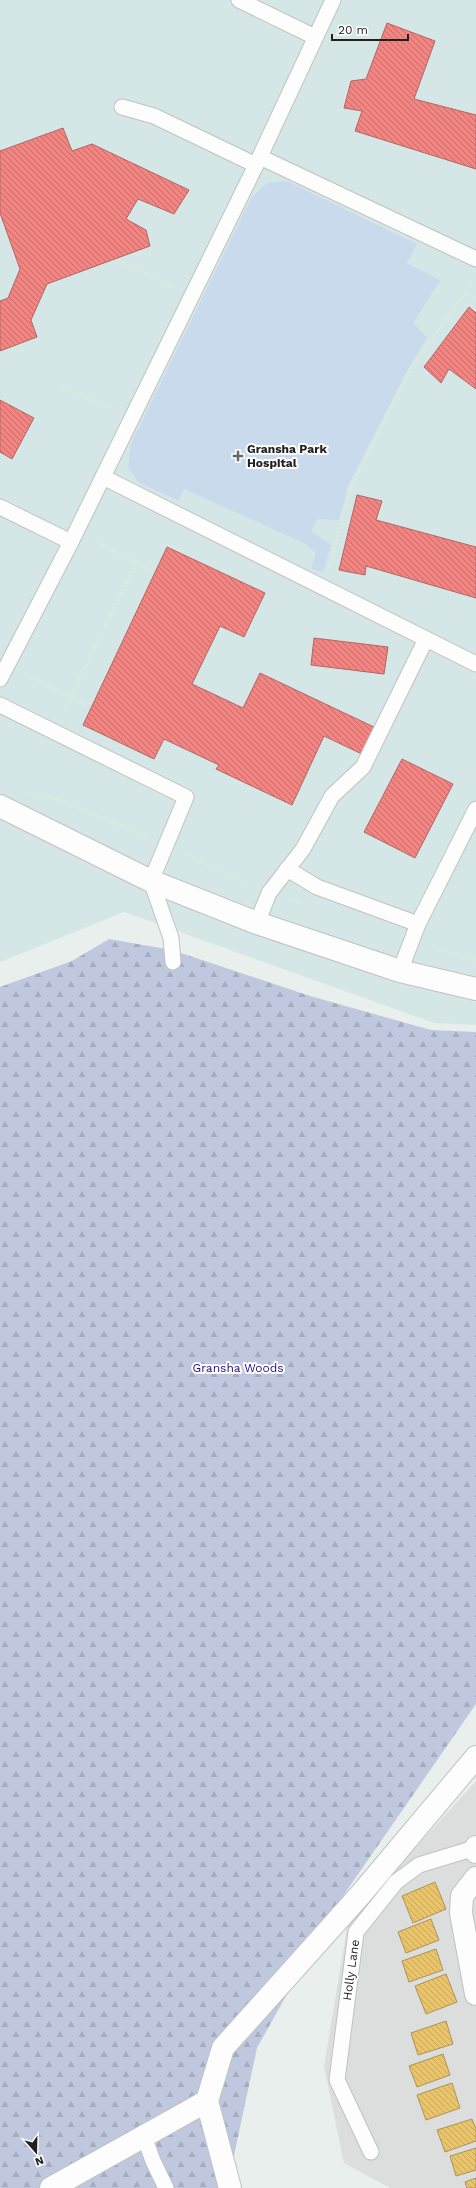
<svg xmlns="http://www.w3.org/2000/svg" width="476" height="2188" font-family="'Work Sans',sans-serif">
	<defs>
		<pattern id="forest-firs" width="22" height="20" patternUnits="userSpaceOnUse"><rect width="22" height="20" fill="#bfc8de"/><path d="M5 1l3.5 6h-7zM16 11l3.5 6h-7z" fill="#a4acbe"/></pattern>
		<pattern id="homes-back-hatch" width="6" height="6" patternUnits="userSpaceOnUse"><rect width="6" height="6" fill="#e9c46a"/><path d="M-1 5l2 2M0 0l6 6M5-1l2 2" fill="none" stroke="#c8a85c"/></pattern>
		<pattern id="health-back-hatch" width="6" height="6" patternUnits="userSpaceOnUse"><rect width="6" height="6" fill="#f28482"/><path d="M-1 5l2 2M0 0l6 6M5-1l2 2" fill="none" stroke="#c46c6a"/></pattern>
	</defs>
	<rect width="100%" height="100%" fill="#e9efed"/>
	<path fill="#dbdedd" d="M476,1781V2188H390L344,2163L324,2066L348,1922Z"/>
	<path fill="#d5e6e6" d="M0,0H476V1025L434,1023L124,912L0,962Z"/>
	<path fill="#c8daec" d="M287,181L417,244L407,263L440,280L413,323L427,338L408,369L349,484L339,520L318,519L311,531L331,545L323,572L311,569L316,553L304,543L184,489L179,501L138,482L128,467L131,444L251,198L267,183Z"/>
	<path fill="url(#forest-firs)" d="M109,939L172,950L310,996L431,1030L476,1032V1704L336,1906L257,2048L227,2188H0V987L72,961Z"/>
	<g fill="url(#homes-back-hatch)" stroke="#ad9354">
		<path d="M435,1882L446,1909L413,1923L402,1896Z"/>
		<path d="M431,1919L439,1940L406,1953L398,1932Z"/>
		<path d="M436,1949L443,1970L409,1982L402,1961Z"/>
		<path d="M446,1974L457,2002L426,2014L415,1986Z"/>
		<path d="M446,2021L453,2044L418,2055L411,2033Z"/>
		<path d="M443,2054L450,2075L417,2087L409,2066Z"/>
		<path d="M452,2083L460,2108L426,2120L417,2095Z"/>
		<path d="M472,2119L476,2129V2141L445,2152L437,2130Z"/>
		<path d="M476,2148V2170L456,2176L450,2156Z"/>
		<path d="M476,2178V2188H467L465,2182Z"/>
	</g>
	<g fill="url(#health-back-hatch)" stroke="#b36665">
		<path d="M387,23L435,41L414,99L476,115V169L355,131L362,111L344,108L351,81L366,79Z"/>
		<path d="M63,128L72,151L92,144L189,190L174,214L138,199L126,219L146,230L150,246L47,284L31,320L37,337L0,351V301L8,298L20,269L0,213V151Z"/>
		<path d="M469,307L476,313V389L449,369L441,383L424,367Z"/>
		<path d="M0,400L34,418L12,459L0,452Z"/>
		<path d="M357,495L382,501L376,520L476,547V598L366,566L365,575L339,570Z"/>
		<path d="M167,547L265,593L244,637L220,626L192,684L243,708L260,673L376,728L364,755L324,736L292,805L216,769L219,765L164,739L154,759L83,725Z"/>
		<path d="M314,638L388,647L384,674L311,665Z"/>
		<path d="M402,759L453,784L415,858L364,832Z"/>
	</g>
	<g fill="none" stroke-linecap="round" stroke-linejoin="round">
		<g stroke="#c0c2c2" stroke-width="17">
			<g id="lane">
				<path d="M239,0L315,37"/>
				<path d="M122,107L154,116L256,165"/>
				<path d="M260,157L476,259"/>
				<path d="M103,477L476,664"/>
				<path d="M0,507L71,542"/>
				<path d="M0,679L71,542L256,165L333,0"/>
				<path d="M0,705L186,797L151,881L171,938L173,962"/>
				<path d="M287,869L317,887L418,924"/>
				<path d="M257,923L269,893L303,849L332,796L363,767L426,639"/>
				<path d="M400,971L418,924L476,809"/>
				<path d="M144,2136L153,2161L166,2188"/>
				<path d="M371,2152L337,2080L356,1932L396,1882L419,1865L475,1848"/>
			</g>
		</g>
		<g stroke="#c0c2c2" stroke-width="24">
			<g id="street">
				<path d="M0,806L151,881L257,923L400,971L476,989"/>
				<path d="M476,1847V1852"/>
				<path d="M476,1878L462,1896L461,1913L476,1994"/>
				<path d="M51,2188L207,2101"/>
				<path d="M230,2188L207,2101L223,2048L361,1894L476,1757"/>
			</g>
		</g>
		<g stroke="#daecdd" stroke-width="2.5" stroke-dasharray="2 2" stroke-linecap="butt">
			<path d="M122,262L173,287"/>
			<path d="M466,292L476,299"/>
			<path d="M61,388L115,408"/>
			<path d="M95,541L151,570"/>
			<path d="M330,568L350,489L414,364L466,292L474,278"/>
			<path d="M26,675L86,705"/>
			<path d="M63,713L136,563"/>
			<path d="M29,792L60,800L148,837"/>
			<path d="M185,854L251,885"/>
			<path d="M289,899L300,903"/>
			<path d="M432,946L476,961"/>
		</g>
		<use href="#lane" stroke="#fcfdfc" stroke-width="15"/>
		<use href="#street" stroke="#fcfdfc" stroke-width="22"/>
	</g>
	<path fill="#676968" stroke="#fff" stroke-width="1.5" d="M236 450h4v4h4v4h-4v4h-4v-4h-4v-4h4z"/>
	<g text-anchor="middle" dominant-baseline="central" stroke-width="4" stroke-linejoin="round" paint-order="stroke">
		<g font-size="12" font-weight="bold" fill="#212121" stroke="#fff" text-anchor="start">
			<text x="247" y="449">Gransha Park<tspan x="247" dy="14">Hospital</tspan></text>
		</g>
		<g font-size="12" fill="#1c0b82" stroke="#fff">
			<text x="238" y="1368">Gransha Woods</text>
		</g>
		<g font-size="12" fill="#212121" stroke="#fff">
			<text transform="translate(351 1970) rotate(-82)">Holly Lane</text>
		</g>
	</g>
	<g transform="translate(36 2152) rotate(160)" stroke="#ffffff" stroke-width="3" paint-order="stroke">
	<path d="M0-3L7 15L0 10L-7 15Z" fill="#212121"/>
	<text y="-6" font-size="11" font-weight="bold" text-anchor="middle" fill="#212121">N</text>
	</g>
	<path d="M332 34v6h76v-6" fill="none" stroke="#212121" stroke-width="2"/>
	<text x="338" y="34" font-size="12" fill="#212121" stroke="#ffffff" stroke-width="3" paint-order="stroke">20 m</text>
</svg>
